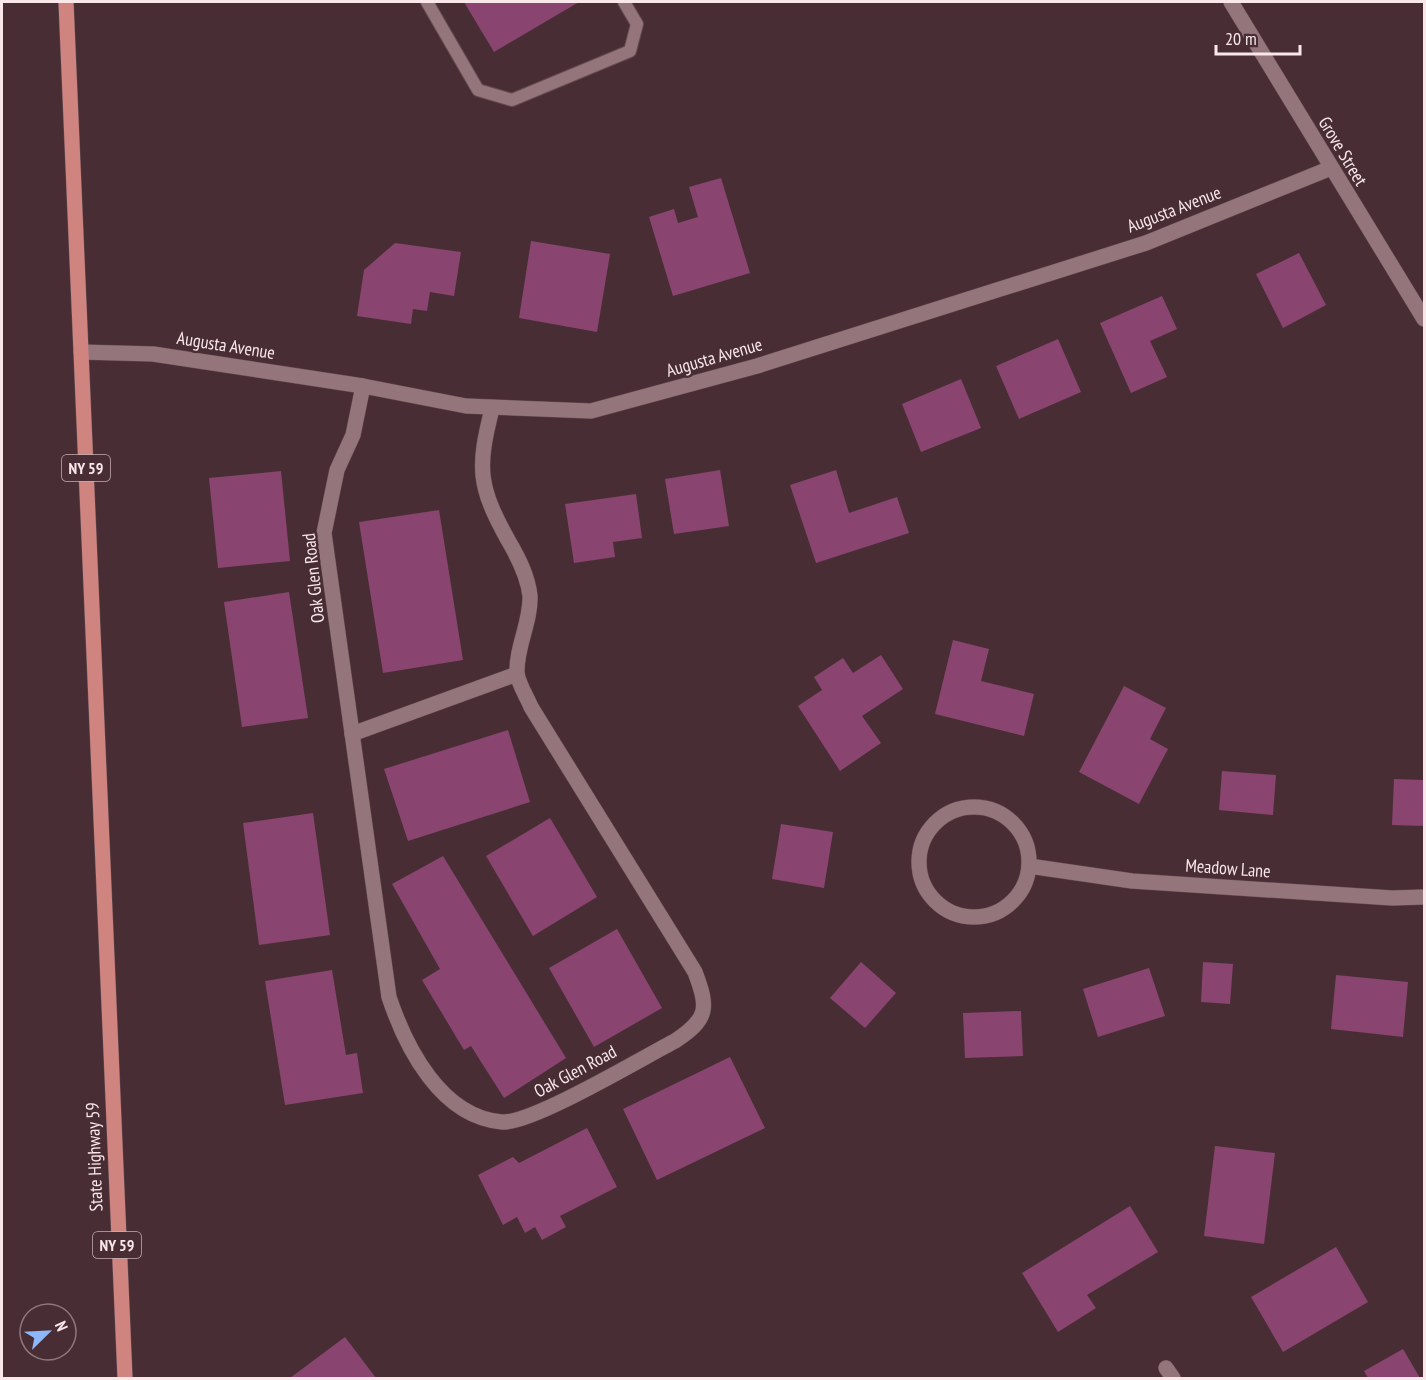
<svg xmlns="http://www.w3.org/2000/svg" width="1426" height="1380" font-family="'PT Sans Narrow',sans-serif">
	<rect width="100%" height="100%" fill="#482e34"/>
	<g fill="#89446f">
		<path d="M464,2H579L494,52Z"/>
		<path d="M721,178L750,273L673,296L649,217L674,209L678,223L698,217L689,187Z"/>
		<path d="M531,241L610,254L597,332L519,318Z"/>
		<path d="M395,243L461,252L454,296L430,292L427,311L413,309L411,324L357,316L364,270Z"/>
		<path d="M1299,253L1326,305L1283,328L1256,274Z"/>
		<path d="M1162,296L1177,329L1150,341L1167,377L1131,393L1100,323Z"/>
		<path d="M1058,339L1081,392L1019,419L996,366Z"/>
		<path d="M961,379L981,428L921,452L902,404Z"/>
		<path d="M720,470L729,526L674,534L665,479Z"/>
		<path d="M836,470L849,513L897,497L909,533L816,563L790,485Z"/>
		<path d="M281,471L290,561L218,568L209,478Z"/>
		<path d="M636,494L642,538L613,542L615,557L574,563L565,504Z"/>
		<path d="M439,510L463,660L383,673L359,522Z"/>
		<path d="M289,592L308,718L242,727L224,602Z"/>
		<path d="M953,640L989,649L981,681L1034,694L1024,736L935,714Z"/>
		<path d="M881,655L903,689L862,716L881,743L840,771L798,706L822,690L814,677L843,658L853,673Z"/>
		<path d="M1124,686L1166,708L1150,739L1168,749L1139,804L1079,772Z"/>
		<path d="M508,730L530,802L408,841L384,769Z"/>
		<path d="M1222,771L1276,775L1273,815L1219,810Z"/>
		<path d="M1394,779L1424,780V826L1392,825Z"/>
		<path d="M313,813L330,935L259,945L243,823Z"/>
		<path d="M550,818L597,897L533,936L486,856Z"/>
		<path d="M781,824L833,832L824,888L772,879Z"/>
		<path d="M443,856L566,1058L504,1098L471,1046L464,1050L422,980L440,969L392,884Z"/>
		<path d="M617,929L662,1008L594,1047L549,968Z"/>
		<path d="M861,962L896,993L865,1028L830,998Z"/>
		<path d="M1203,962L1233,964L1230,1004L1201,1002Z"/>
		<path d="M1149,968L1165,1016L1098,1037L1083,989Z"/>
		<path d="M332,970L346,1055L357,1053L363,1093L285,1105L265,981Z"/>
		<path d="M1336,975L1408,982L1403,1037L1331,1029Z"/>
		<path d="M1021,1011L1023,1056L965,1058L963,1013Z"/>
		<path d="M730,1057L765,1128L657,1180L623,1109Z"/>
		<path d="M587,1128L617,1187L560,1216L566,1227L542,1240L535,1227L525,1233L517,1217L503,1225L478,1175L513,1157L519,1163Z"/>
		<path d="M1215,1146L1275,1153L1264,1244L1204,1236Z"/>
		<path d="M1130,1206L1158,1252L1087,1295L1096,1308L1058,1332L1022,1273Z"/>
		<path d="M1336,1247L1368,1302L1283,1352L1251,1297Z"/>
		<path d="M345,1337L376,1378H290Z"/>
		<path d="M1403,1349L1420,1378H1368L1364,1371Z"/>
	</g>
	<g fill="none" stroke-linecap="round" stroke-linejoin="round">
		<g stroke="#634c51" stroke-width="14">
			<path id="service" d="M427,2L478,90L512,100L630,51L637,24L624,2"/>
		</g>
		<g stroke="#634c51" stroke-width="16">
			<g id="minor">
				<path d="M1231,2L1424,319"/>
				<path d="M81,352L153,354L363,386L466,406L591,411L757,366L1146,243L1331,168"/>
				<path d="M363,386L353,435L337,470L324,533L389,997C406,1048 441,1117 502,1122C532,1124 642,1058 675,1041C708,1019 709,1009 695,972L531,707C527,697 518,683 517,673C516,647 531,622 530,596C528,576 518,557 508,540C478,486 477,468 492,409"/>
				<path d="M352,734L517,674"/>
				<circle cx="974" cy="862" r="55"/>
				<path d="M1029,866L1132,881L1392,898L1424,897"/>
				<path d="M1166,1368L1173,1378"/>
			</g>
		</g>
		<g stroke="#634c51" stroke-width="16">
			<path id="primary" d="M66,2L125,1378"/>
		</g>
		<use href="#service" stroke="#94757b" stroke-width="12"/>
		<use href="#minor" stroke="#94757b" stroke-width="15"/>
		<use href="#primary" stroke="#cf8480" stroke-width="15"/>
	</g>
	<g text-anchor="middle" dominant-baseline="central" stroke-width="5" stroke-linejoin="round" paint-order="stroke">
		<g fill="#482e34" stroke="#c4b0b3" stroke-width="1.5">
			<rect x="62" y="455" width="48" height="26" rx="4.5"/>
			<rect x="93" y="1232" width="48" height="26" rx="4.5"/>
		</g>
		<g font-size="16" font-weight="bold" fill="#f9e7ea">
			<text x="86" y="468">NY 59</text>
			<text x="117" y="1245">NY 59</text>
		</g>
		<g font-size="18" fill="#f9e7ea" stroke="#482e34">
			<text transform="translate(1343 151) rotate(59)">Grove Street</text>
			<text transform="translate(1174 209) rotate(-21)">Augusta Avenue</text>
			<text transform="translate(226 345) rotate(9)">Augusta Avenue</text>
			<text transform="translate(714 357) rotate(-16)">Augusta Avenue</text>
			<text transform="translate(313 578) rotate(-96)">Oak Glen Road</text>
			<text transform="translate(1228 868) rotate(4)">Meadow Lane</text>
			<text transform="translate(575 1071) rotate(-28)">Oak Glen Road</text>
			<text transform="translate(94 1157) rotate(-92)">State Highway 59</text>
		</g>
	</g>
	<rect width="1426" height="1380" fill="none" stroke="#f9e7ea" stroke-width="6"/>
	<g transform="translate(48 1332) rotate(66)"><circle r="28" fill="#482e34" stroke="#8f787d" stroke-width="1.5"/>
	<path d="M0-4.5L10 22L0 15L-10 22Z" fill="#8db9fc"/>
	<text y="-9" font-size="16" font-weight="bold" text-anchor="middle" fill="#f9e7ea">N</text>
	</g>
	<path d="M1216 45v9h84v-9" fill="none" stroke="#f9e7ea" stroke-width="3"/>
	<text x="1225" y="45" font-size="18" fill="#f9e7ea" stroke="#482e34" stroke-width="4.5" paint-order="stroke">20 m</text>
</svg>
